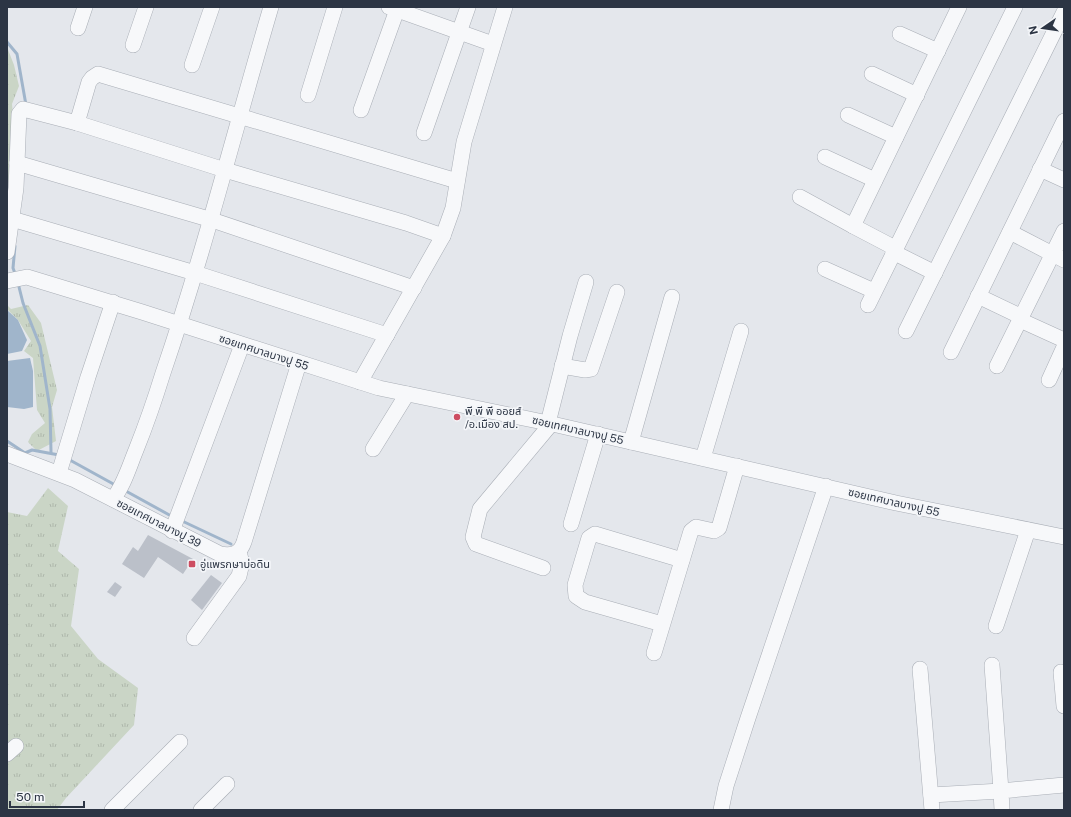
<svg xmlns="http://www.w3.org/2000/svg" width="1071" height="817" font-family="'Public Sans','Noto Sans Thai',sans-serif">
	<defs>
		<pattern id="grass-tufts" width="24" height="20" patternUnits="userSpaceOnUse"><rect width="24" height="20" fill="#cad5c6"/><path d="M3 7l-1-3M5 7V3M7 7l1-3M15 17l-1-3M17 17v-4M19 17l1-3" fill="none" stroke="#aeb7ab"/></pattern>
	</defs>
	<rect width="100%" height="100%" fill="#e4e7ec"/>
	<g fill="url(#grass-tufts)">
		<path d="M7,47L14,65L19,86L12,104L17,158L7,217Z"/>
		<path d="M7,305L11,309L28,305L41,323L57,390L52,407L56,441L37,451L28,442L32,434L45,423L37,410L33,358L24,351L31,341L18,320L7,309Z"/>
		<path d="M48,488L68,506L58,551L79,569L71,626L98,659L138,688L134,725L66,798L57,810H7V512L27,516Z"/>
	</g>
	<g fill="#a0b5cb">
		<path d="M7,310L18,320L27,340L22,351L7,354Z"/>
		<path d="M30,358L33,371V407L24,409L7,407V361Z"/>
	</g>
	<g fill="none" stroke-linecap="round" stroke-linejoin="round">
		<g stroke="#a0b5cb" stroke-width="3">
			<path d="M7,42L17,54L26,105"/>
			<path d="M15,246L13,268L16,276"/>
			<path d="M18,283L23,303L40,346L50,409L51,452"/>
			<path d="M7,441L25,453L32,450L59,455"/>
			<path d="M68,459L117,486"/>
			<path d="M124,490L173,517"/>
			<path d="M180,520L231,544"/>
		</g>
	</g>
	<g fill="#bbc0c9">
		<path d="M148,535L193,559L183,574L158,557L144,578L122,564L133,547L138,551Z"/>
		<path d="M211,575L222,583L202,610L191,600Z"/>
		<path d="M115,582L122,587L115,597L107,592Z"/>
	</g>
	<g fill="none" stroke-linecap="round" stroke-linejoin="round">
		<g stroke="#a9aeb6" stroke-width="16">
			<g id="minor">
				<path d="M389,7L493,44"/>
				<path d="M78,28L85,7"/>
				<path d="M900,34L938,51"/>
				<path d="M133,45L146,7"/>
				<path d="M192,65L212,7"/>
				<path d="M872,74L917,95"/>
				<path d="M308,95L335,7"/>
				<path d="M361,110L398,7"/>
				<path d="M848,115L896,137"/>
				<path d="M77,123L89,82L92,78L98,74L457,181"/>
				<path d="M424,133L468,7"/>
				<path d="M825,157L875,180"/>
				<path d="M17,163L212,220L414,288"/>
				<path d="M1040,169L1064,180"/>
				<path d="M800,197L853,226"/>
				<path d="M12,219L195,273L387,335"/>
				<path d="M1010,232L1064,260"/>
				<path d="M895,248L853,226L959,7"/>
				<path d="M7,252L16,188L19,114L23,109L77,123L225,170L406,223L443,236"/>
				<path d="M893,252L935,273"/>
				<path d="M825,269L874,291"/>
				<path d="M7,281L27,277L142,312L379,388L548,423L896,503L1064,537"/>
				<path d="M978,296L1022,317"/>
				<path d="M868,305L1015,7"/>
				<path d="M1020,320L1064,340"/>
				<path d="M906,331L1064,12"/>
				<path d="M951,352L1064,121"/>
				<path d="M562,366L585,370L591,369L617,292"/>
				<path d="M997,366L1064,231"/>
				<path d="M1049,380L1064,347"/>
				<path d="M360,382L443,236L453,208L464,142L505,7"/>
				<path d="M548,423L570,336L586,282"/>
				<path d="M631,442L672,297"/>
				<path d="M373,449L407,394"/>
				<path d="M7,454L75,480L220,554C232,556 240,554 244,542L299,363"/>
				<path d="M703,458L741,331"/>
				<path d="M59,473L88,377L113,302"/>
				<path d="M113,499C124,485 129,467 136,450C146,425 155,399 163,373C204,253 235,129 271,7"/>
				<path d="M571,524L598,434"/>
				<path d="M172,531L242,345"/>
				<path d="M543,568L476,544L473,537L480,509L551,424"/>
				<path d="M662,624L585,602L576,596L575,585L589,538L595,534L682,560"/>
				<path d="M996,626L1028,530"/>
				<path d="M194,638L239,576L242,563L239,552"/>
				<path d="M654,653L691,531L696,527L714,531L719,528L737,466"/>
				<path d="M920,669L932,810"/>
				<path d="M1061,672L1064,706"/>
				<path d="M7,754L16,746"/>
				<path d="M931,795L1001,791L992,665"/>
				<path d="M112,810L180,742"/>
				<path d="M201,810L227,784"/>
				<path d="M721,810L726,786L748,718L826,486"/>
				<path d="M1002,810L1001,791L1064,785"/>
			</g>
		</g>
		<use href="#minor" stroke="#f7f8fa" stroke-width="15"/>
	</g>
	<g fill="#cd4d61" stroke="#f4f6f9" stroke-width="1.5">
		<circle cx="457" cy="417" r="4"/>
		<rect x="188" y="560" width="8" height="8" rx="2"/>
	</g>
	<g text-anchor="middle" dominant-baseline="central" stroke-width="3.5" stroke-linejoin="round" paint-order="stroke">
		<g font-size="11" fill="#2c3544" stroke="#f4f6f9">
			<text transform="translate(264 352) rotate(18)">ซอยเทศบาลบางปู 55</text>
			<text transform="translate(578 430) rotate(13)">ซอยเทศบาลบางปู 55</text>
			<text transform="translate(894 502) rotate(13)">ซอยเทศบาลบางปู 55</text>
			<text transform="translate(159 523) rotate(27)">ซอยเทศบาลบางปู 39</text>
		</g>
		<g font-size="11" fill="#2c3544" stroke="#f4f6f9" text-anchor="start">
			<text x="465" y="411">พี พี พี ออยส์<tspan x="465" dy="13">/อ.เมือง สป.</tspan></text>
			<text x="200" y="564">อู่แพรกษาบ่อดิน</text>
		</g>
	</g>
	<rect width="1071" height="817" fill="none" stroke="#2c3544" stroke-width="16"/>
	<g transform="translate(1043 28) rotate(257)" stroke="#f4f6f9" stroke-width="3" paint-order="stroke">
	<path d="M0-3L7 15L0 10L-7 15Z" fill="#2c3544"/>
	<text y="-6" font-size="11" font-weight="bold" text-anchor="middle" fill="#2c3544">N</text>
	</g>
	<path d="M10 801v6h74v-6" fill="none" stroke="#2c3544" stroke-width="2"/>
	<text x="16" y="801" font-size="12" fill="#2c3544" stroke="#f4f6f9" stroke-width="3" paint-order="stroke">50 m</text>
</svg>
